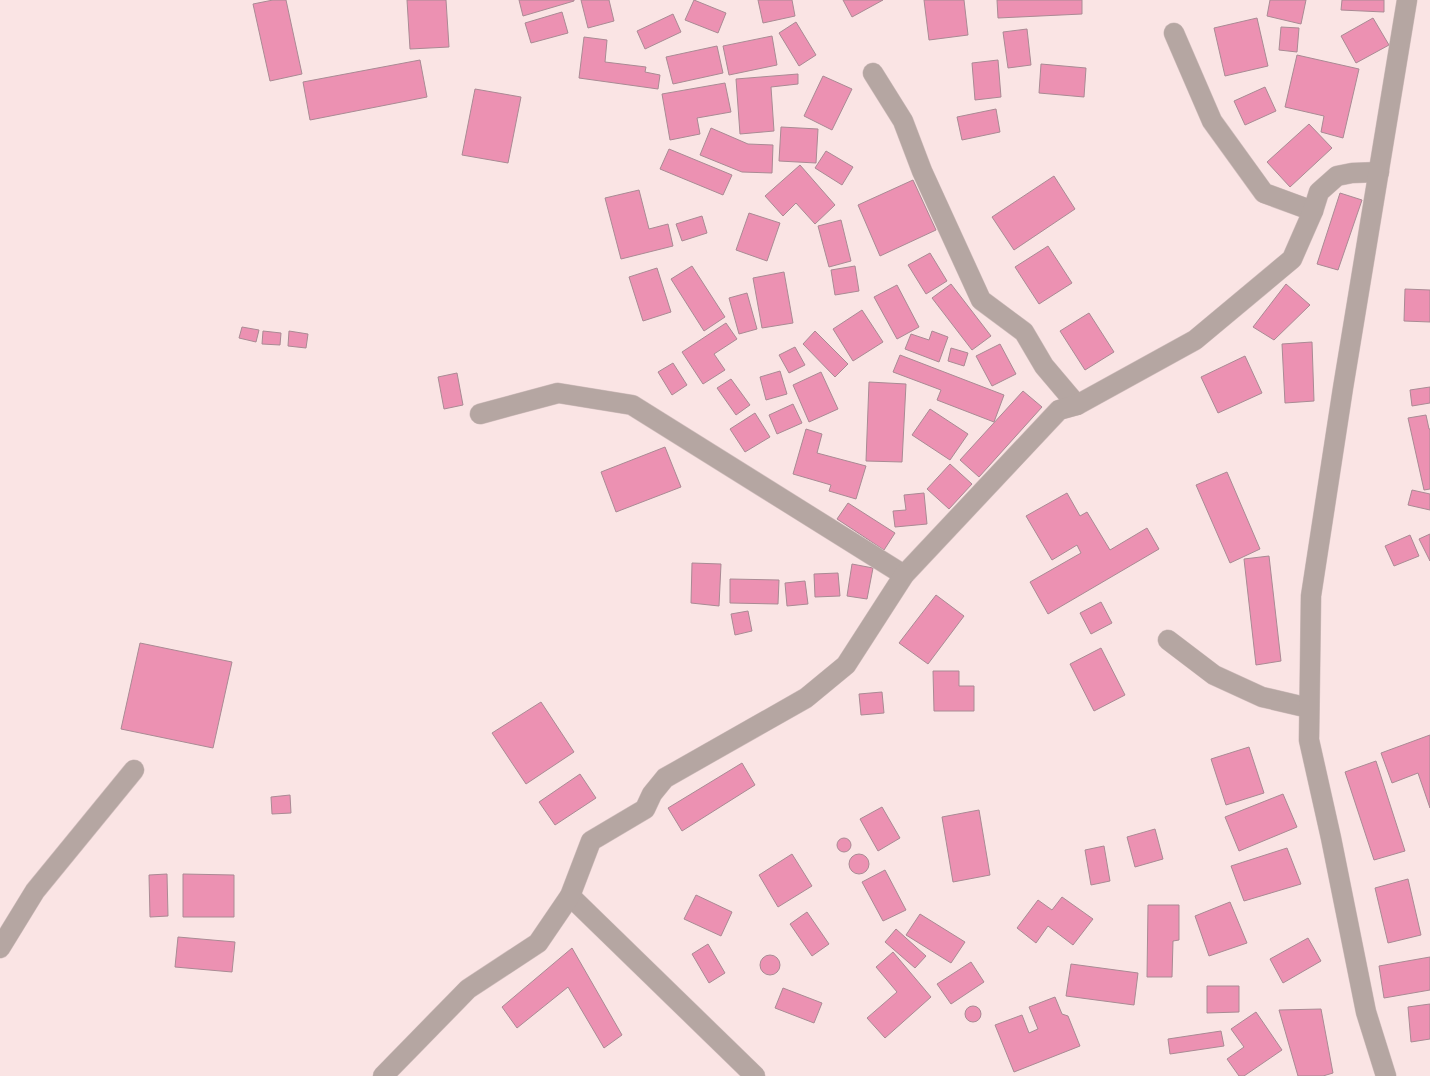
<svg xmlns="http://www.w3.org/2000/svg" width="1430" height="1076" font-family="'Golos Text',sans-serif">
	<rect width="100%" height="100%" fill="#fae4e4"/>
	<g fill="#ec91b2" stroke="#aa8a94">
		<path d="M273,0H286L302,74L270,81L253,4Z"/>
		<path d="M407,0H446L449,47L410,49Z"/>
		<path d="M519,0H574V1L523,16Z"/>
		<path d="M581,0H609L614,21L588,28Z"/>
		<path d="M694,0L726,13L718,33L685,20Z"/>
		<path d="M758,0H792L795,16L763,23Z"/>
		<path d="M843,0H883L852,17Z"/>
		<path d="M924,0H964L968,35L929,40Z"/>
		<path d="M997,0H1082V14L998,18Z"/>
		<path d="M1270,0H1306L1301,24L1267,16Z"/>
		<path d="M1342,0H1384V12L1341,10Z"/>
		<path d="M562,12L568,33L531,43L525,23Z"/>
		<path d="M673,14L681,32L645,49L637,31Z"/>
		<path d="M1257,18L1268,66L1225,76L1214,28Z"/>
		<path d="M1373,18L1389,45L1356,63L1341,36Z"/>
		<path d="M796,22L816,55L799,66L779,33Z"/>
		<path d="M1281,27L1299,28L1297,52L1279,50Z"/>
		<path d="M1027,29L1031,65L1008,68L1003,32Z"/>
		<path d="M772,36L777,65L729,75L723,46Z"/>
		<path d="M584,37L607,40L605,62L646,67L645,72L660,75L658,89L579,78Z"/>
		<path d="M717,46L723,73L673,84L666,57Z"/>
		<path d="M1297,55L1359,69L1343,138L1321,132L1324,116L1285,107Z"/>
		<path d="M420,60L427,97L310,120L303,82Z"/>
		<path d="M998,60L1001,97L975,100L972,63Z"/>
		<path d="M1041,64L1086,68L1084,97L1039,93Z"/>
		<path d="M798,74V84L771,87L774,131L740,134L736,79Z"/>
		<path d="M823,76L852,89L832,130L804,116Z"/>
		<path d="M725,83L731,112L697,118L700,134L670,140L662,94Z"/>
		<path d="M1265,87L1276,111L1245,125L1234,101Z"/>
		<path d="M475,89L521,97L508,163L462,155Z"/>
		<path d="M996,109L1000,132L962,140L957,117Z"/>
		<path d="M1309,124L1332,148L1290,187L1267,162Z"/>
		<path d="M781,127L818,129L816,163L779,161Z"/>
		<path d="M711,128L748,144L773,145L772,173L742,172L700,155Z"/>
		<path d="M669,149L732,175L723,195L660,169Z"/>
		<path d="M826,151L853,167L842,185L815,168Z"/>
		<path d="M800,165L835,205L815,224L796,203L783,216L765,196Z"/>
		<path d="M1054,176L1075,209L1014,250L992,217Z"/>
		<path d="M913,180L936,230L880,256L858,205Z"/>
		<path d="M639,190L649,229L668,224L673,246L621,259L605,198Z"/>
		<path d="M1340,193L1362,200L1338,270L1317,264Z"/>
		<path d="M749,213L780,223L767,261L736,250Z"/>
		<path d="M702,216L707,233L682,241L676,224Z"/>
		<path d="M841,220L851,261L829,267L818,226Z"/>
		<path d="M1048,246L1072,283L1039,304L1015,267Z"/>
		<path d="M930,253L947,281L926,294L908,265Z"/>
		<path d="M692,266L725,317L704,331L671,279Z"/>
		<path d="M855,266L859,291L835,295L831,270Z"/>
		<path d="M657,268L671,312L643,321L629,277Z"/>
		<path d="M784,272L793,323L762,328L753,278Z"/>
		<path d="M951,284L991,336L972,350L932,298Z"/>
		<path d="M1286,284L1310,305L1274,340L1253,327Z"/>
		<path d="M897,285L919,327L897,339L874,297Z"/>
		<path d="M1405,289L1430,290V322L1404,321Z"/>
		<path d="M747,293L757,329L739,334L729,298Z"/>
		<path d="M862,310L883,342L853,361L833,329Z"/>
		<path d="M1089,313L1114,352L1085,370L1060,331Z"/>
		<path d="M726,323L737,339L714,354L725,370L703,384L682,352Z"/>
		<path d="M242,327L259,330L256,342L239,338Z"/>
		<path d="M263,331L281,333L280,345L262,344Z"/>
		<path d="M289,331L308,334L306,348L288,346Z"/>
		<path d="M815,331L848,364L835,377L803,344Z"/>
		<path d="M932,331L948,337L939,362L905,349L911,334L929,340Z"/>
		<path d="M1312,342L1314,401L1285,403L1282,344Z"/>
		<path d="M1000,344L1016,374L992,386L976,356Z"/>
		<path d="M795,347L805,365L789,373L779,355Z"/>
		<path d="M951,348L968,353L964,366L948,361Z"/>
		<path d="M900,355L1004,395L994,422L937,400L941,390L893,372Z"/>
		<path d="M1245,356L1262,393L1218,413L1201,377Z"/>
		<path d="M673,363L687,385L672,395L658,372Z"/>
		<path d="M780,371L787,394L766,400L760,377Z"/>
		<path d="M821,372L838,409L809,422L793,385Z"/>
		<path d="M457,373L463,405L444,409L438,377Z"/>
		<path d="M731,379L750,405L736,415L717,388Z"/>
		<path d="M869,382L906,384L902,462L866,461Z"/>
		<path d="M1430,387V403L1412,406L1410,390Z"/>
		<path d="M1023,391L1042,407L979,477L960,460Z"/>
		<path d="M793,404L802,423L777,434L769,415Z"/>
		<path d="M930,409L968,434L950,460L912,435Z"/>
		<path d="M755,413L770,437L745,452L730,429Z"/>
		<path d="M1426,415L1429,429H1430V489L1424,490L1408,418Z"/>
		<path d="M806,429L822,434L817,453L866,466L856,499L829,491L831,485L793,474Z"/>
		<path d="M665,447L681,487L616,512L601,472Z"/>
		<path d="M950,464L972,484L949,509L927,489Z"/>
		<path d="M1227,472L1260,549L1230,563L1196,485Z"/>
		<path d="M1412,490L1430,494V510L1408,505Z"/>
		<path d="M924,493L927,524L895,527L893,511L906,510L904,495Z"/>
		<path d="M1067,493L1080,516L1087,512L1110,550L1147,528L1159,549L1048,614L1030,582L1081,553L1077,545L1052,560L1026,516Z"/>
		<path d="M848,503L895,533L884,550L837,519Z"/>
		<path d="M1430,534V561L1419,539Z"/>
		<path d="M1410,535L1419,556L1394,566L1385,546Z"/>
		<path d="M1269,556L1281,661L1256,665L1244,559Z"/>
		<path d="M692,563L721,564L719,606L691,603Z"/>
		<path d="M852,564L873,568L867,599L847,596Z"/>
		<path d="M838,573L840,596L815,597L814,574Z"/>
		<path d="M730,579L779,580L778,604L730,603Z"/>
		<path d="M805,581L808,604L787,606L785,583Z"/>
		<path d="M936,595L964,616L928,664L899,643Z"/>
		<path d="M1101,602L1112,623L1091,634L1080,613Z"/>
		<path d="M748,611L752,631L735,635L731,614Z"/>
		<path d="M140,643L232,662L213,748L121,729Z"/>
		<path d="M1101,648L1125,695L1094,711L1070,664Z"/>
		<path d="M933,671H959V686H974V711H934Z"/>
		<path d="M882,692L884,713L861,715L859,694Z"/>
		<path d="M541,702L574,752L526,784L492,733Z"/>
		<path d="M1430,735V808L1418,773L1392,783L1381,753Z"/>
		<path d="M1249,747L1264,793L1226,805L1211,759Z"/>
		<path d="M1376,761L1405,851L1374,860L1345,772Z"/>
		<path d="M742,763L755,785L682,831L668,808Z"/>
		<path d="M580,774L596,798L555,825L539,802Z"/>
		<path d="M1283,794L1297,827L1239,851L1225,817Z"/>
		<path d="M290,795L291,813L272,814L271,797Z"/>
		<path d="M882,807L900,838L878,851L860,819Z"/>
		<path d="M979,810L990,875L953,882L942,817Z"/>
		<path d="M1155,829L1163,859L1135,867L1127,837Z"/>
		<circle cx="844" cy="845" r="7"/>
		<path d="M1104,846L1110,881L1091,885L1085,850Z"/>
		<path d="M1287,848L1301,884L1244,901L1231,866Z"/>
		<circle cx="859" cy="864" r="10"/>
		<path d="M792,854L812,886L778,907L759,875Z"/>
		<path d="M885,870L906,910L883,921L862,882Z"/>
		<path d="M167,874L168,916L150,917L149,875Z"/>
		<path d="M183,874L234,875V917H183Z"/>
		<path d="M1408,879L1421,935L1388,943L1375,888Z"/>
		<path d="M696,895L732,912L721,936L684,919Z"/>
		<path d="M1062,897L1093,919L1073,945L1048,926L1036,943L1017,928L1038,900L1052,910Z"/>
		<path d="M1230,902L1247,943L1209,956L1195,916Z"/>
		<path d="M1148,905H1179V940L1173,941L1172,977H1147Z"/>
		<path d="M807,912L829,944L812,956L790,924Z"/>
		<path d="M920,914L965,942L951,963L906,935Z"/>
		<path d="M896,929L926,956L915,968L885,942Z"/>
		<path d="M178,937L235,942L232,972L175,967Z"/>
		<path d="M1308,938L1321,961L1283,983L1270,959Z"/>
		<path d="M708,944L725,973L709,983L692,954Z"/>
		<path d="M572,948L622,1035L604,1048L568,987L517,1028L502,1007Z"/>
		<path d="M893,952L931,997L885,1038L867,1018L897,992L876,967Z"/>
		<circle cx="770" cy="965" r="10"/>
		<path d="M1430,957V990L1384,998L1379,966Z"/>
		<path d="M971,962L984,982L951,1004L937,984Z"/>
		<path d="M1071,964L1138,973L1134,1005L1066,996Z"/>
		<path d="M1207,986H1239V1012L1207,1013Z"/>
		<path d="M783,988L822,1003L814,1023L775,1008Z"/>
		<path d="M1055,997L1062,1014L1068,1016L1080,1046L1014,1072L995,1025L1022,1015L1029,1033L1038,1029L1029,1007Z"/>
		<path d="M1430,1004V1039L1411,1042L1408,1007Z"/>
		<circle cx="973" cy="1014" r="8"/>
		<path d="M1321,1009L1333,1073L1323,1076H1298L1279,1010Z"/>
		<path d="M1256,1012L1282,1050L1244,1076H1239L1227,1059L1244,1047L1231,1029Z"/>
		<path d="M1221,1031L1224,1046L1170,1054L1168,1039Z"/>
	</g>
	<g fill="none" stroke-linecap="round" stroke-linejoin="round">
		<g stroke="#d4c0c0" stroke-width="21">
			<g id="street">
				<path d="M1174,33L1212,121L1264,193L1313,211"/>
				<path d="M873,73L903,121L922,171L981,300L1024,332L1044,366L1077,405"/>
				<path d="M480,414L558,393L632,405L904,575"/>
				<path d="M1168,640L1214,675L1262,697L1309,708"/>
				<path d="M570,896L755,1076"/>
				<path d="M0,948L35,891L134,770"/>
				<path d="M383,1076L468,989L538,943L570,896L591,841L645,809L652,794L665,778L806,698L846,665L904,575L1059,410L1077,405L1195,340L1292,259L1313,211L1319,192L1337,176L1352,173L1379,172"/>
				<path d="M1386,1076L1366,1012L1331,838L1309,740L1311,596L1343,388L1407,0"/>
			</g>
		</g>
		<use href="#street" stroke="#b5a6a2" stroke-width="20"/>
	</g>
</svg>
